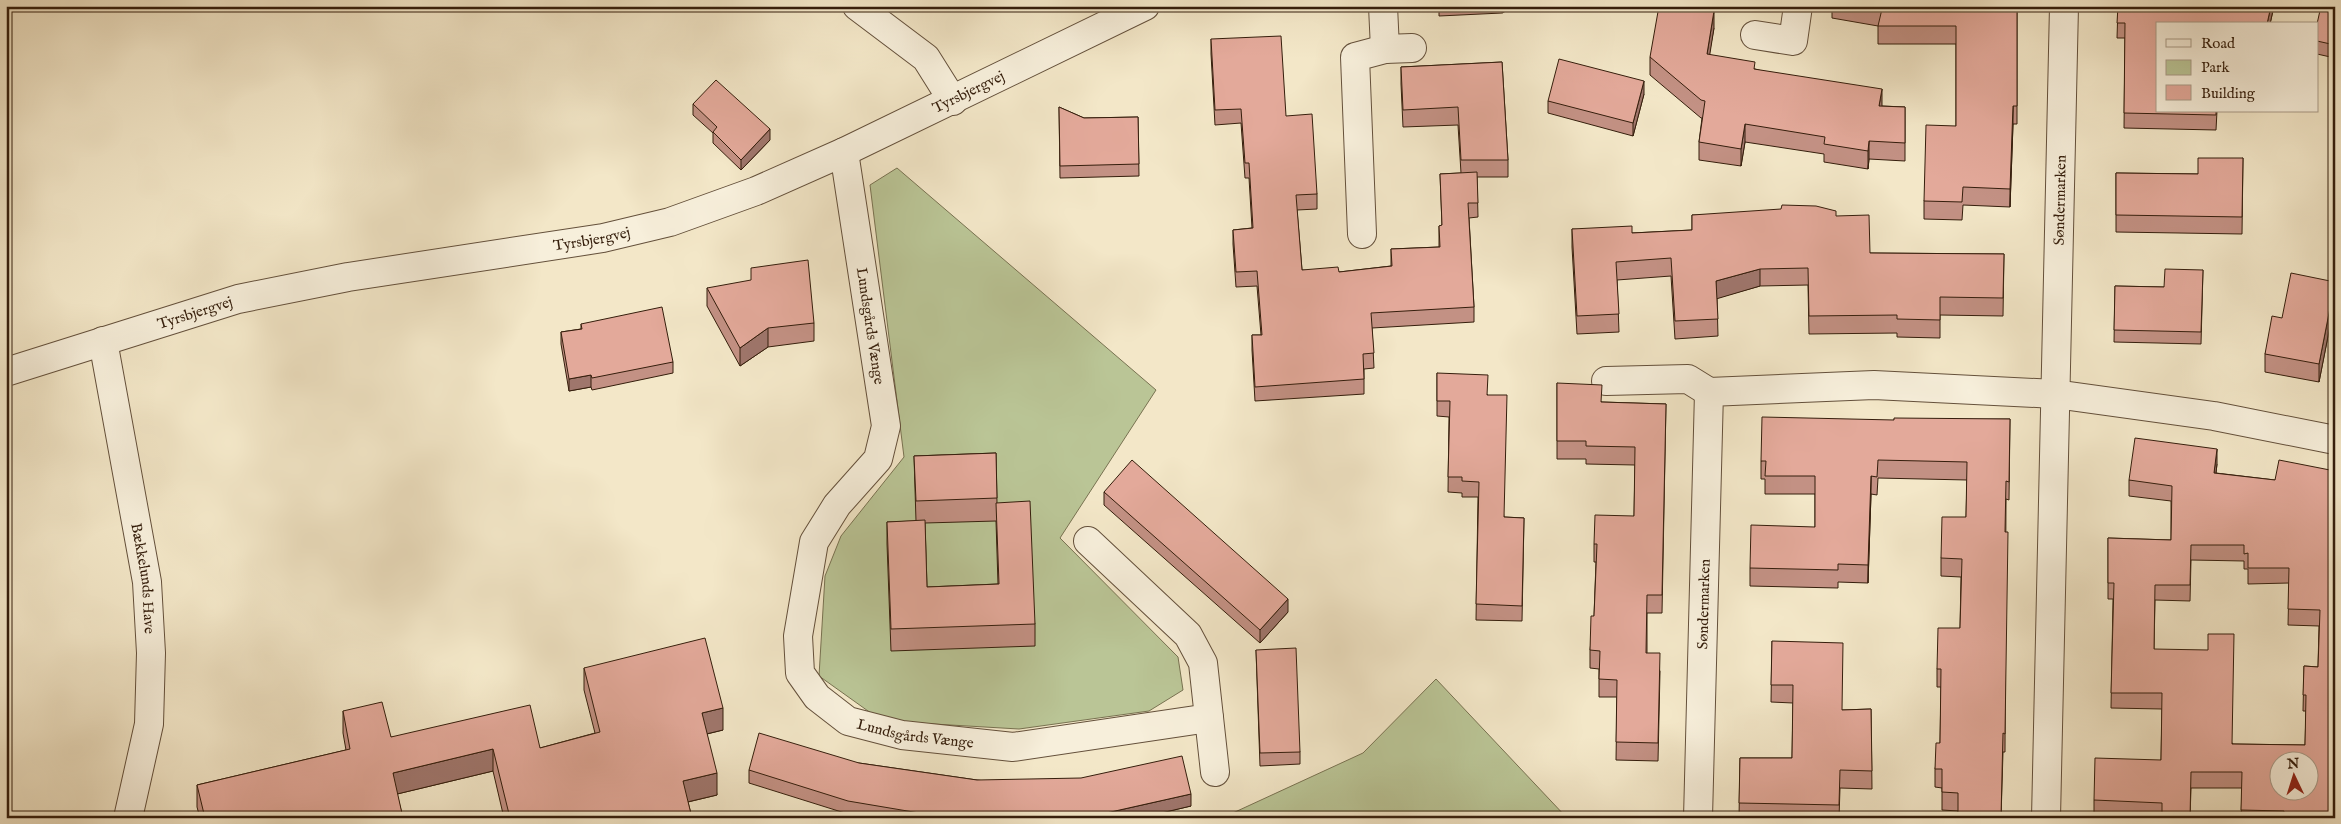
<svg xmlns="http://www.w3.org/2000/svg" width="2341" height="824" font-family="'IM FELL English',serif">
	<rect width="100%" height="100%" fill="#f3e7c8"/>
	<filter id="stains"><feTurbulence type="fractalNoise" baseFrequency=".004" numOctaves="4"/><feColorMatrix values="0 0 0 0 .2 0 0 0 0 .09 0 0 0 0 .02 0 0 0 .5 -.17"/></filter>
	<radialGradient id="worn" r=".72"><stop offset=".6" stop-color="#630" stop-opacity="0"/><stop offset="1" stop-color="#630" stop-opacity=".3"/></radialGradient>
	<g fill="#bac596" stroke="#787251">
		<path d="M897,168L1156,390L1060,538L1178,657L1183,690L1149,711L1019,729L882,721L819,676L825,576L841,536L904,457L870,185Z"/>
		<path d="M1436,679L1567,818H1222L1363,753Z"/>
	</g>
	<g fill="none" stroke-linecap="round" stroke-linejoin="round">
		<g stroke="#64503b" stroke-width="30">
			<g id="minor">
				<path d="M857,6L926,58L953,101"/>
				<path d="M1383,6L1385,49L1412,48"/>
				<path d="M1755,35L1793,41L1798,6"/>
				<path id="s1" d="M844,152L886,426L878,459L837,505L814,542L798,636L800,673L817,697L848,721L902,735L1013,747L1209,718"/>
				<path d="M1362,234L1355,57L1385,49"/>
				<path id="s2" d="M103,341L147,582L151,653L149,724L128,818"/>
				<path d="M1606,381L1688,379L1709,392"/>
				<path d="M1088,541L1188,635L1203,663L1215,772"/>
				<path id="s3" d="M1698,818L1709,392L1874,385L2055,394L2214,416L2335,440"/>
				<path id="s4" d="M2046,818L2064,6"/>
			</g>
		</g>
		<g stroke="#64503b" stroke-width="30">
			<g id="tertiary">
				<path id="s5" d="M6,372L238,299L348,277L603,238L670,222L756,191L844,152L1145,6"/>
			</g>
		</g>
		<use href="#minor" stroke="#f7efdb" stroke-width="28"/>
		<use href="#tertiary" stroke="#f7efdb" stroke-width="28"/>
	</g>
	<g fill="#c39184" stroke="#351e0c" fill-rule="evenodd">
		<path d="M1439,6H1515L1502,13L1439,16Z"/>
		<path d="M1832,6H2017V124H2013L2010,207L1963,205L1962,220L1924,219V201L1956,126V44H1878V26L1832,18Z"/>
		<path d="M2118,6H2274L2270,24H2157L2217,111L2216,130L2124,128L2125,38H2117Z"/>
		<path d="M2335,6V58L2317,54V24Z"/>
		<path d="M1714,28L1709,55L1755,69L1882,106L1905,107V161L1869,159L1868,169L1824,162V154L1745,142L1741,166L1699,160V142L1702,118H1701L1650,75V57Z"/>
		<path d="M1211,39L1286,116L1317,194V209L1297,210L1302,270L1339,272L1391,266V249L1439,247V226L1442,225L1440,174L1461,173L1458,125L1403,127L1401,84V67L1502,62L1508,160V177H1477L1478,217L1469,218L1474,307V322L1372,328L1374,368L1364,369V394L1255,401L1252,350V335H1261L1257,286L1236,287L1233,244V230L1252,228L1249,178H1245L1241,123L1215,125L1211,54Z"/>
		<path d="M1644,94L1633,136L1548,113V101Z"/>
		<path d="M693,104L770,140L741,170L713,143V133L693,115Z"/>
		<path d="M1059,107L1084,118L1138,117L1139,176L1060,178Z"/>
		<path d="M2243,158L2242,234L2116,232V173L2198,174Z"/>
		<path d="M1692,215L1836,216L1870,253L2004,254L2003,316L1940,315V338L1897,337V333L1809,334L1808,285L1760,286L1717,298L1718,336L1675,339L1671,276L1617,280L1619,332L1577,334L1572,247V229L1632,233L1692,230Z"/>
		<path d="M2203,270L2201,344L2114,342L2115,286L2164,287Z"/>
		<path d="M2335,282V327L2330,326L2319,382L2265,372V354L2282,318Z"/>
		<path d="M707,288L814,323V341L768,347L740,366L707,306Z"/>
		<path d="M581,324L673,362V373L592,390L591,387L569,391L561,344V332L581,329Z"/>
		<path d="M1437,373L1488,395L1504,517L1524,518L1522,621L1476,620L1478,497H1462V493L1448,492L1449,417L1437,416Z"/>
		<path d="M1557,383L1602,402L1666,404L1662,613H1647V653L1660,671L1658,761L1616,760L1617,697H1599V669L1590,668V650L1594,616L1596,562H1594V544L1634,516L1635,465L1586,464V459H1557Z"/>
		<path d="M2010,419L2009,500L2006,499L2005,752H2003L2001,818H1958V811L1942,810V788L1935,787V769L1940,743L1941,687H1937V669L1960,628L1961,577L1941,576V558L1966,517L1967,480L1878,478L1877,495L1871,494L1868,583L1838,582V588L1750,586V568L1815,527V494H1765V479H1761V461L1894,420Z"/>
		<path d="M996,453L997,503L1035,624V646L891,651L887,544V522L916,521L914,456ZM996,521L998,584L927,587L925,523Z"/>
		<path d="M2217,464L2216,473L2275,480L2335,471V818H2241L2242,788H2191L2190,818H2147L2094,816V800L2161,760L2162,709L2111,708L2113,599H2108V538L2171,540V501L2129,496V480ZM2191,560L2244,561V569H2248V584L2289,583L2288,625L2319,626L2318,667L2304,666L2303,711H2306L2305,745L2233,744L2154,649L2155,600L2190,601Z"/>
		<path d="M1104,492L1288,612L1260,643L1104,505Z"/>
		<path d="M1772,641L1842,710L1871,709L1872,789L1840,788L1839,818H1739L1740,758H1792L1793,703L1771,702Z"/>
		<path d="M1256,650L1300,752V764L1260,766Z"/>
		<path d="M584,668L723,730L707,734L717,795L688,802L692,818H504L493,771L397,794L403,818H200L197,807V785L346,750L343,733V711L391,737L540,748L595,733L584,690Z"/>
		<path d="M859,763L977,780L1191,806L1140,818H872L848,814L749,783V770Z"/>
	</g>
	<g fill="#9f766c" stroke="#351e0c">
		<path d="M1502,6H1515L1502,13Z"/>
		<path d="M2271,6H2274L2270,24H2267Z"/>
		<path d="M1714,11V28L1707,72V54Z"/>
		<path d="M1644,81V94L1633,136V123Z"/>
		<path d="M1882,89V107L1879,106Z"/>
		<path d="M2013,106V124L2010,207V189Z"/>
		<path d="M1745,124V142L1741,166V149Z"/>
		<path d="M770,129V140L741,170V160Z"/>
		<path d="M1869,141V159L1868,169V151Z"/>
		<path d="M1760,269V286L1716,299V281Z"/>
		<path d="M2330,308V326L2319,382V364Z"/>
		<path d="M768,328V347L740,366V348Z"/>
		<path d="M591,375V387L569,391V379Z"/>
		<path d="M2217,449V464L2214,488V473Z"/>
		<path d="M1871,476V494L1868,583V565Z"/>
		<path d="M1288,599V612L1260,643V630Z"/>
		<path d="M723,708V730L702,735V713Z"/>
		<path d="M493,749V771L393,795V773Z"/>
		<path d="M717,773V795L683,803V781Z"/>
		<path d="M1191,794V806L1140,818H1084Z"/>
	</g>
	<g fill="#e3a99a" stroke="#351e0c" fill-rule="evenodd">
		<path d="M1659,6H1666L1676,8V6H1685L1714,11L1707,54L1755,62L1754,69L1882,89L1879,106L1905,107V143L1869,141L1868,151L1824,144L1825,137L1745,124L1741,149L1699,142L1705,101L1701,100L1650,57Z"/>
		<path d="M1866,6H2017V106H2013L2010,189L1963,187L1962,202L1924,201L1926,125L1956,126V26H1878L1882,9Z"/>
		<path d="M2118,6H2271L2267,24H2157V111H2216V115L2124,113L2125,23H2117Z"/>
		<path d="M2321,6H2335V45L2317,41V24Z"/>
		<path d="M1281,36L1286,116L1312,114L1317,194L1296,195L1302,270L1338,267L1339,272L1392,266L1391,249L1440,247L1439,226L1442,225L1440,174L1477,172L1478,203H1468L1474,307L1371,313L1374,353L1363,354L1364,379L1255,387L1252,335H1262L1257,271L1236,272L1233,230L1253,228L1249,163H1245L1241,109L1215,110L1211,39Z"/>
		<path d="M1559,59L1644,81L1633,123L1548,101Z"/>
		<path d="M1502,62L1508,160H1461L1458,107L1403,110L1401,67Z"/>
		<path d="M716,80L770,129L741,160L713,132L717,127L693,104Z"/>
		<path d="M1059,107L1084,118L1138,117L1139,164L1060,166Z"/>
		<path d="M2198,158H2243L2242,217L2116,215V173L2198,174Z"/>
		<path d="M1782,205L1816,206L1836,211V216L1869,215L1870,253L2004,254L2003,298L1940,297V320L1897,319V315L1809,316L1808,268L1760,269L1716,281L1718,319L1675,321L1671,258L1616,262L1619,314L1577,316L1572,229L1632,226V233L1692,230V215L1781,209Z"/>
		<path d="M808,260L814,323L768,328L740,348L707,288L751,280V268Z"/>
		<path d="M2165,269L2203,270L2201,332L2114,330L2115,286L2164,287Z"/>
		<path d="M2291,273L2335,282V309L2330,308L2319,364L2265,354L2272,316L2282,318Z"/>
		<path d="M662,307L673,362L592,378L591,375L569,379L561,332L582,329L581,324Z"/>
		<path d="M1437,373L1488,375L1487,395H1507L1504,517L1524,518L1522,606L1476,604L1479,482L1462,481V477H1448L1450,401H1437Z"/>
		<path d="M1557,383L1602,385L1601,402L1666,404L1662,595H1647L1646,653H1660L1658,743L1616,742L1617,680L1599,679L1600,651L1590,650L1591,616H1594L1597,544H1594L1595,515L1634,516L1635,447L1586,446V441H1557Z"/>
		<path d="M1762,417L1894,420V418L2010,419L2009,482L2006,481L2005,532H2008L2005,734L2003,733L2001,818H1958V793L1942,792V769H1935L1936,743H1940L1941,669H1937L1938,628H1960L1962,559L1941,558L1942,517H1966L1967,462L1878,460L1877,477L1871,476L1868,565L1838,564V570L1750,568L1751,525L1815,527V476H1765L1766,461H1761Z"/>
		<path d="M2135,438L2217,449L2214,473L2275,480L2279,460L2335,471V818H2283L2284,811L2241,810L2242,772H2191L2190,818H2162V803L2094,800L2095,758L2161,760L2162,693H2111L2114,583H2108V538L2171,540L2172,486L2129,480ZM2191,545H2244V554L2248,553V568H2289L2288,609L2320,610L2318,667L2304,666L2303,695H2306L2305,745L2232,744L2234,634H2208V650L2154,649L2155,585H2190ZM2278,762H2308V792H2278Z"/>
		<path d="M996,453L997,498L916,501L914,456Z"/>
		<path d="M1132,460L1288,599L1260,630L1104,492Z"/>
		<path d="M1030,501L1035,624L891,629L887,522L925,520L927,587L999,584L996,503Z"/>
		<path d="M705,638L723,708L702,713L717,773L683,781L692,818H510L493,749L393,773L403,818H205L197,785L350,749L343,711L382,702L391,737L530,705L540,748L600,732L584,668Z"/>
		<path d="M1772,641L1843,643L1842,710L1871,709L1872,771L1840,770L1839,805L1739,803L1740,758H1792L1793,685H1771Z"/>
		<path d="M1296,648L1300,752L1260,753L1256,650Z"/>
		<path d="M759,733L859,763L977,780L1081,778L1182,756L1191,794L1084,818H949L848,801L749,770Z"/>
	</g>
	<g text-anchor="middle" dominant-baseline="central" stroke-width="4" stroke-linejoin="round" paint-order="stroke">
		<g font-size="15" fill="#351e0c" stroke="#f7efdb">
			<text stroke="none"><textPath href="#s5" startOffset="1008">Tyrsbjergvej</textPath></text>
			<text stroke="none"><textPath href="#s4" startOffset="618">Søndermarken</textPath></text>
			<text stroke="none"><textPath href="#s5" startOffset="602">Tyrsbjergvej</textPath></text>
			<text stroke="none"><textPath href="#s5" startOffset="198">Tyrsbjergvej</textPath></text>
			<text stroke="none"><textPath href="#s1" startOffset="176">Lundsgårds Vænge</textPath></text>
			<text stroke="none"><textPath href="#s2" startOffset="241">Bækkelunds Have</textPath></text>
			<text stroke="none"><textPath href="#s3" startOffset="214">Søndermarken</textPath></text>
			<text stroke="none"><textPath href="#s1" startOffset="686">Lundsgårds Vænge</textPath></text>
		</g>
	</g>
	<rect width="2341" height="824" fill="none" stroke="#f3e7c8" stroke-width="25"/>
	<rect x="8" y="8" width="2326" height="809" fill="none" stroke="#351e0c" stroke-width="2.5"/>
	<rect x="12" y="12" width="2316" height="799" fill="none" stroke="#351e0c"/>
	<rect x="2156" y="22" width="162" height="90" fill="#f7efdb" stroke="#a99b88"/>
	<rect x="2166" y="39" width="25" height="8" fill="#f7efdb" stroke="#a99b88"/>
	<text x="2201" y="48" font-size="15" fill="#351e0c">Road</text>
	<rect x="2166" y="60" width="25" height="15" fill="#bac596" stroke="#a99b88"/>
	<text x="2201" y="72" font-size="15" fill="#351e0c">Park</text>
	<rect x="2166" y="85" width="25" height="15" fill="#e3a99a" stroke="#a99b88"/>
	<text x="2201" y="98" font-size="15" fill="#351e0c">Building</text>
	<g transform="translate(2294 776) rotate(356)"><circle r="24" fill="#f7efdb" stroke="#a99b88"/>
	<path d="M0-4L9 19L0 12L-9 19Z" fill="#8f2418"/>
	<text y="-8" font-size="14" font-weight="bold" text-anchor="middle" fill="#351e0c">N</text>
	</g>
	<rect width="100%" height="100%" filter="url(#stains)"/>
	<rect width="100%" height="100%" fill="url(#worn)"/>
</svg>
